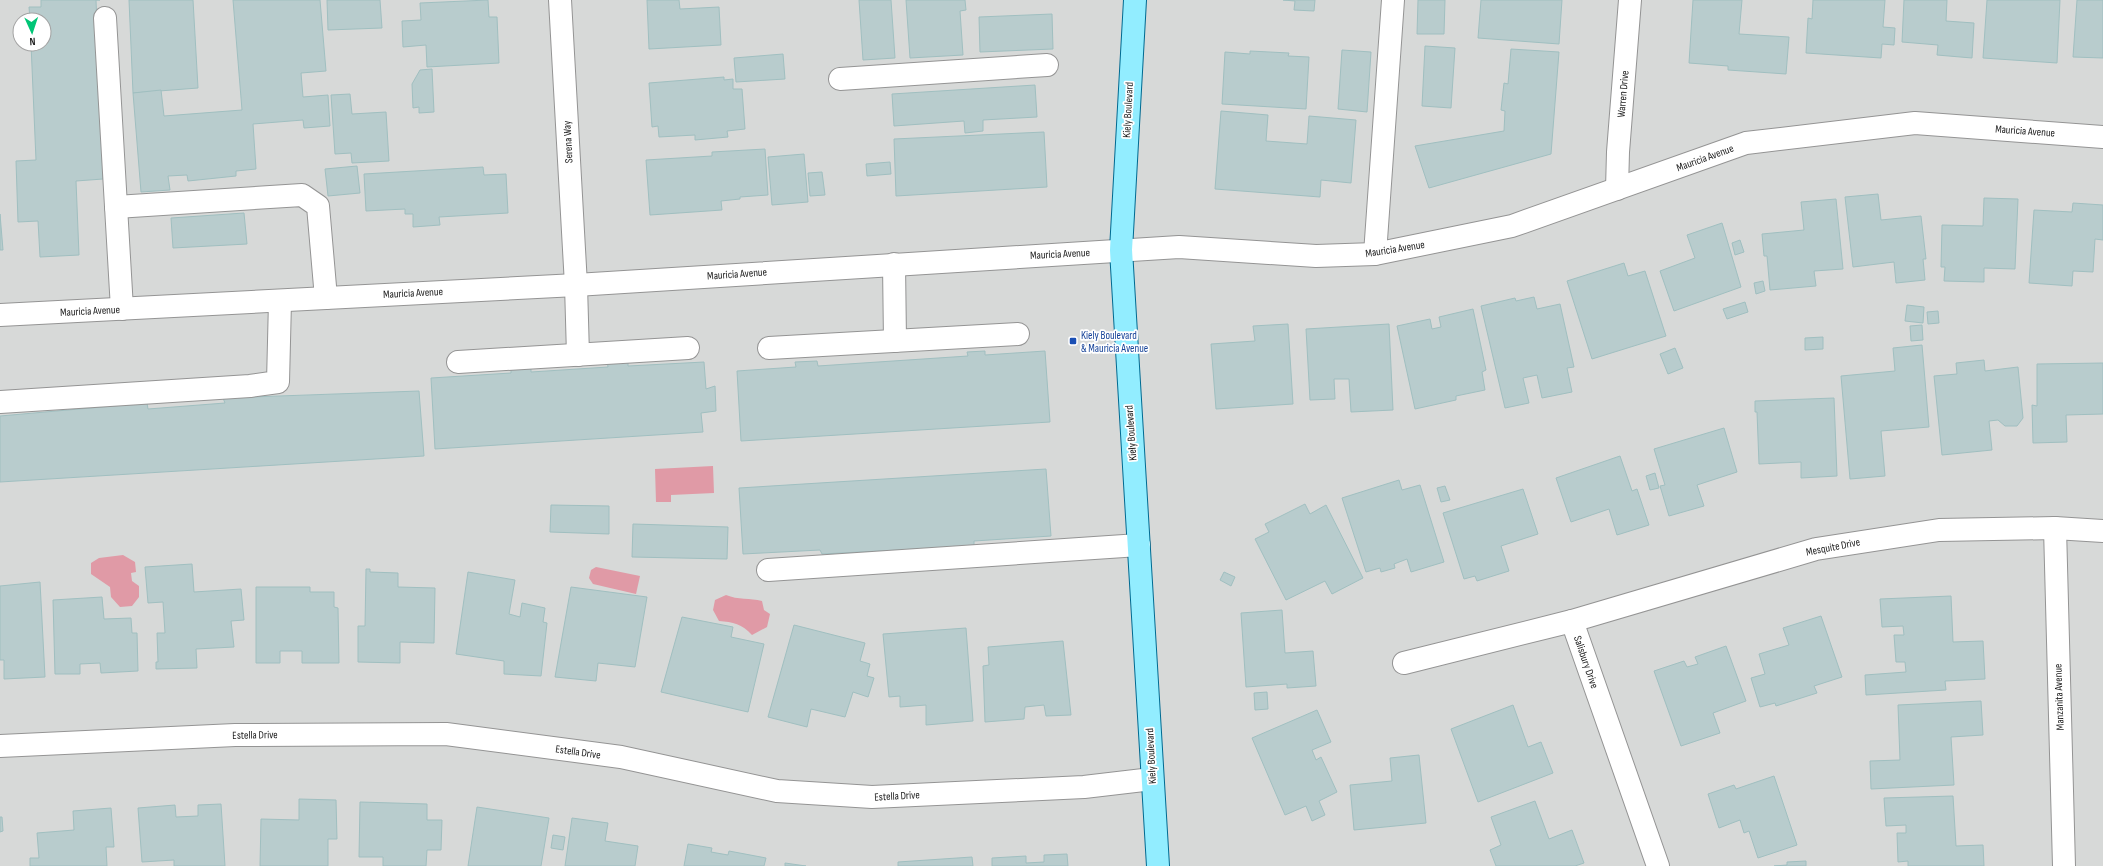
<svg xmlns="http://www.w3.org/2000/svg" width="2103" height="866" font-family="'Sofia Sans Condensed',sans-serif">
	<rect width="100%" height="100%" fill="#dee9ed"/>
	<path fill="#d7d9d8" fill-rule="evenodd" d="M0,0H2103V866H0ZM20,20H44V44H20Z"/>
	<g fill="#e09aa6">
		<path d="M713,466L714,493L671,495V502H656L655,469Z"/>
		<path d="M123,555L135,562L136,572L131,573L132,581L139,586V597L132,606L120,607L111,597L110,587L91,574V563L99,558Z"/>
		<path d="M596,567L640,576L636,594L593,584L589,578L591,570Z"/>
		<path d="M726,595C738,600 750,598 762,601L764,610L770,614L767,627L752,635C742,624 733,622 719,621L713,610L715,600Z"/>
	</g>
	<g fill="#b8cccd" stroke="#a0bfc0">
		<path d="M41,0H100H96L103,179L76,181L79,255L40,257L38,221L18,222L16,161L36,160L31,44H44V20H30L29,7H41Z"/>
		<path d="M129,0H193L198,88L133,93Z"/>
		<path d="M233,0H320L326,71L301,73L303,97L328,95L330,126L304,128L303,120L253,124L256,169L236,171V176L188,181L187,175L168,176L170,190L141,192L133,93L161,90L164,116L242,110Z"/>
		<path d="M327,0H380L382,28L328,30Z"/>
		<path d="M488,0L489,17H497L499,63L427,67L426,45L403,47L402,21L421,20L420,3Z"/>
		<path d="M647,0H679L680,9L719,7L721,45L649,49Z"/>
		<path d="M859,0H891L895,58L863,60Z"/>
		<path d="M906,0H965L966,10L960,11L963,55L910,58Z"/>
		<path d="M1283,0H1315L1314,11L1294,10L1295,1Z"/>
		<path d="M1418,0H1445L1444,34H1417Z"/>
		<path d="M1481,0H1562L1559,44L1478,38Z"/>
		<path d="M1693,0H1742L1739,34L1789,37L1786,74L1728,70V66L1689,63Z"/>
		<path d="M1813,0H1885L1883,27L1895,28L1894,45L1882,44L1881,58L1806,53L1808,18L1812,19Z"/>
		<path d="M1904,0H1947L1946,21L1974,23L1972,58L1937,55L1938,45L1902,42Z"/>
		<path d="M1987,0H2060L2057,63L1983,58Z"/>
		<path d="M2077,0H2103V58L2073,57Z"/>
		<path d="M1052,14L1053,49L980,52L979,17Z"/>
		<path d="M1425,46L1455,48L1451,108L1422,106Z"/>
		<path d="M1511,49L1559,52L1551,154L1429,188L1415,146L1504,131L1505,111L1501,110L1504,83L1508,84Z"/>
		<path d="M1342,50L1371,52L1367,112L1338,109Z"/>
		<path d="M1250,51L1289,53L1288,56L1309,57L1306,109L1222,104L1225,52L1250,54Z"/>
		<path d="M783,54L785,79L736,82L734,58Z"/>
		<path d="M432,69L434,112L419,113V107L413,108L412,84L420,70Z"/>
		<path d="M724,77V80L733,79V89H742L745,129L727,131L728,137L695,140V135L659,137L658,126L652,127L649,83Z"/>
		<path d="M1035,85L1037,117L983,120V131L965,133L964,121L894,126L892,94Z"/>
		<path d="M350,94L352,114L386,112L389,161L352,163L351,153L335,154L331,95Z"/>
		<path d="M1221,111L1268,115L1266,141L1307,144L1309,116L1356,120L1351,183L1321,180L1320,197L1215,189Z"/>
		<path d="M1044,132L1047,187L896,196L894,139Z"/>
		<path d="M765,149L768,195L740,197V199L721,201L722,210L650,215L646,160L712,156V152Z"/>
		<path d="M804,154L808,202L772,205L768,157Z"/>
		<path d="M890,162L891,174L867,176L866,164Z"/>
		<path d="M357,166L360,193L328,196L325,169Z"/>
		<path d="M483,167L484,175L506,174L508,213L439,217L440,225L413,227V214H405V209L366,211L364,174Z"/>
		<path d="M822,172L825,195L810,196L808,173Z"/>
		<path d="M1878,194L1881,220L1921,216L1926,259H1923L1925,280L1896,283L1894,262L1853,267L1845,197Z"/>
		<path d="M1984,198L2018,199L2015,269L1984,268V282L1944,281L1945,267H1941L1942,225L1983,226Z"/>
		<path d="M1836,199L1843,269L1814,271L1816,286L1770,290L1767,256H1764L1762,234L1804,230L1801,202Z"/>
		<path d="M2073,203L2103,205V240L2095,239L2093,272L2073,271L2072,286L2029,283L2034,210L2072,212Z"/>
		<path d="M244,213L247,244L173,248L171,218Z"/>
		<path d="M0,214L3,250H0Z"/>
		<path d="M1722,223L1741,287L1674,311L1660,271L1695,258L1687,235Z"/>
		<path d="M1740,240L1744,252L1735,255L1732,243Z"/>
		<path d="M1624,263L1628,276L1645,271L1666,336L1592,359L1567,281Z"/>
		<path d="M1763,281L1765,291L1756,294L1754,283Z"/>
		<path d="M1534,297L1537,309L1560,304L1574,367L1567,368L1572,392L1542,398L1537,375L1523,378L1529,403L1505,408L1481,306L1515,298L1516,301Z"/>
		<path d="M1745,302L1748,312L1727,319L1723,309Z"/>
		<path d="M1907,305L1924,307L1923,323L1905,321Z"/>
		<path d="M1473,309L1486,370L1482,372L1485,390L1456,396V400L1415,409L1397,326L1430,319L1432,329L1441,327L1439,317Z"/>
		<path d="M1938,311L1939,323L1928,324L1927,312Z"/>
		<path d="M1288,324L1293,404L1216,409L1211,344L1255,341L1253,326Z"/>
		<path d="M1389,324L1393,410L1351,412L1349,379H1334L1335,399L1310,400L1306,329Z"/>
		<path d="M1922,325L1923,340L1911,341L1910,326Z"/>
		<path d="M1823,337V349L1805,350V338Z"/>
		<path d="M1922,345L1929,427L1881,431L1885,476L1850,479L1841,376L1895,371L1893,348Z"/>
		<path d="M1675,348L1683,368L1668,374L1660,354Z"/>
		<path d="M985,351V355L1045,351L1050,422L741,441L737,371L796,367L795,362L817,361L818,366L968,356L967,352Z"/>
		<path d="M628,359V366L704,362L706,389L715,386L716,411L701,413L703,432L435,449L431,378L511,373V368L531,367V372L608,367L607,360Z"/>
		<path d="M1984,360L1985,371L2018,367L2023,418L2017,426H2005L1998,420L1989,421L1992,450L1942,455L1934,376L1957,374L1956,363Z"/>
		<path d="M2103,363V414L2066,415L2067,442L2033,443L2032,405L2037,406V364Z"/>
		<path d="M419,391L424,456L0,482V416L147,403L148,409L225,403L223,398Z"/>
		<path d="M1834,398L1837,476L1801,478V462L1759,464L1757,412H1755V401Z"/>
		<path d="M1724,428L1737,472L1697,485L1704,506L1669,516L1660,486L1665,485L1654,449Z"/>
		<path d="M1620,456L1632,491L1637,489L1649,525L1617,535L1609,509L1571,522L1556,478Z"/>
		<path d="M1046,469L1051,536L974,541V546L822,554L820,550L743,554L739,488Z"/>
		<path d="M1655,473L1659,488L1650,490L1646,476Z"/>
		<path d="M1399,480L1402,490L1420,485L1444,562L1411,572L1407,559L1394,564L1395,568L1381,572L1380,568L1366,572L1342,498Z"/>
		<path d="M1445,486L1450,500L1441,502L1437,488Z"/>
		<path d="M1523,489L1538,534L1501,546L1509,571L1477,581L1475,576L1464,579L1443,513Z"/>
		<path d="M1305,504L1310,514L1326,505L1363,578L1332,594L1325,581L1286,600L1255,539L1269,532L1265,524Z"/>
		<path d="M551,505L609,506V534L550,532Z"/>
		<path d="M633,524L728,527L727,559L632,557Z"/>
		<path d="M192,564L194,592L241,589L244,620L231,621L234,647L196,649L197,668L156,669V662H158L157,633H165L163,602L148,603L145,567Z"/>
		<path d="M366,569H370V572L398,573V587L435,588L434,643L400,642V663L358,662V626H365Z"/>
		<path d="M468,572L515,580L509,614L520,617L522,603L545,608L543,622L547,623L541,676L504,674V661L456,654Z"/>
		<path d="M1224,572L1235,577L1231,586L1220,580Z"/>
		<path d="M40,582L45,677L4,679V660H0V586Z"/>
		<path d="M256,587H310V592H334V607L338,608L339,663H302V651H280V663H256Z"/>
		<path d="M571,587L647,597L635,667L598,663L596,681L555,677Z"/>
		<path d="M1951,596L1953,642L1983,641L1985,679L1945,681L1946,690L1866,695L1865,675L1906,672L1905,662H1896L1894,635H1904L1903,626L1882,627L1880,599Z"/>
		<path d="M102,597L104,619L131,618L132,633H137L138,671L101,673L100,663L80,664V674H55L53,600Z"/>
		<path d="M1282,610L1285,653L1313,651L1316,686L1287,688V684L1246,687L1241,613Z"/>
		<path d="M1821,616L1842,677L1814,686L1817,693L1776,706L1775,703L1760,707L1751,678L1765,674L1759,654L1789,645L1783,628Z"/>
		<path d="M682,617L733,627L731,637L764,644L748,712L661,692Z"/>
		<path d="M794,625L865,643L860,661L870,664L867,676L874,678L868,697L853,692L845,717L811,709L807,727L768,717Z"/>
		<path d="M966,628L973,721L926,725V705L900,707V696L889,697L883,634Z"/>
		<path d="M1063,641L1071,715L1046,716L1044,705L1025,707L1024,719L985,722L983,666L989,665L988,647Z"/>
		<path d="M1726,646L1746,701L1713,713L1720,733L1681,746L1654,671L1684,661L1687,667L1698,664L1695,657Z"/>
		<path d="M1267,692L1268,709L1255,710L1254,693Z"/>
		<path d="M1981,701L1983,735L1951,737L1954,785L1871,789L1870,761L1900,760L1898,705Z"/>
		<path d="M1513,705L1528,747L1541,742L1553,773L1478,802L1451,729Z"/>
		<path d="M1317,710L1331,742L1312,750L1316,760L1321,757L1337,792L1319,801L1325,815L1312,821L1306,806L1285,815L1252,738Z"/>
		<path d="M1419,755L1426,823L1354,830L1350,785L1392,781L1390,758Z"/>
		<path d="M1774,776L1797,845L1758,858L1749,831L1744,833L1740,820L1719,828L1708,794L1734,785L1736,789Z"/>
		<path d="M1953,796L1956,846L1983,845L1984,866H1908V861L1898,862L1897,833H1906V825L1886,826L1884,798Z"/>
		<path d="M299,799L336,800L337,839H328V866H260L261,819L299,820Z"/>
		<path d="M1535,801L1549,839L1572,830L1584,863L1575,866H1496L1490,850L1501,845L1491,817Z"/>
		<path d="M360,802L427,804V820H442L441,850H427L426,866H383V857H359Z"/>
		<path d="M221,804L225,866H174V860L142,862L138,808L175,805L176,817L198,816V805Z"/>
		<path d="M477,807L549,818L541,866H468Z"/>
		<path d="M111,808L114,847H106L107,866H30V858H39L37,833L74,830L73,811Z"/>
		<path d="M0,817H2L3,831L0,832Z"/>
		<path d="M572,818L608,823L605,841L638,846L635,866H565Z"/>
		<path d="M553,835L565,837L563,850L551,848Z"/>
		<path d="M688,844L712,848L711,852L728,855L729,851L766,858L764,866H684Z"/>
		<path d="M1067,854L1068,866H992V858L1026,856V863L1044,862V855Z"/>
		<path d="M972,857L973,866H898V862Z"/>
		<path d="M1806,861V866H1774L1787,865V862Z"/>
		<path d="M785,863L806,866H785Z"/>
	</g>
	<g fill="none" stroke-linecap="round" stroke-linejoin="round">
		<g stroke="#949494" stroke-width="24">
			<g id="minor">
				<path d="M560,0L576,285L578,355"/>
				<path d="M105,18L122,309"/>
				<path d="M840,79L1047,65"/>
				<path d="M1617,189L1618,152L1630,0"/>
				<path d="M116,207L302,195L318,206L326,298"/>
				<path d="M1375,254L1393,0"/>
				<path d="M894,264L895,341"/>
				<path d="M0,315L576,285L1179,247L1316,256L1375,254L1512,226L1746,143L1915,123L2103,137"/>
				<path d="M769,348L1018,334"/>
				<path d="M458,362L688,348"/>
				<path d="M0,402L250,386L278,382L280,301"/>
				<path d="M2055,528L2064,866"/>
				<path d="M768,570L1139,545"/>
				<path d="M1572,621L1816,549L1939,530L2055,528L2103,531"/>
				<path d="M1404,663L1572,621L1658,866"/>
				<path d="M0,746L235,735L446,734L621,757L777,791L872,797L1084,787L1152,779"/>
			</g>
		</g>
		<g stroke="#006a91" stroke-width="24">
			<path id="major" d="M1135,0L1121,250L1158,866"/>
		</g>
		<use href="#minor" stroke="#fff" stroke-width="22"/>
		<use href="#major" stroke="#92edff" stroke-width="22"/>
	</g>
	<rect fill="#1a4fb4" stroke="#fff" stroke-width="1.5" x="1069" y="337" width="8" height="8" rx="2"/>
	<g text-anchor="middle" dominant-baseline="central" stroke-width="3.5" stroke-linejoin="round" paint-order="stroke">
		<g font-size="11" fill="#1a1a1a" stroke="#fff">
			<text transform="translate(1623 94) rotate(-85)">Warren Drive</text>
			<text transform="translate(1128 110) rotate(-87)">Kiely Boulevard</text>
			<text transform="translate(2025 131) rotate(4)">Mauricia Avenue</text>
			<text transform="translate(568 142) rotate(-93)">Serena Way</text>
			<text transform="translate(1705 158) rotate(-20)">Mauricia Avenue</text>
			<text transform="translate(1395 249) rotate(-9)">Mauricia Avenue</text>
			<text transform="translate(1060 254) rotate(-3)">Mauricia Avenue</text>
			<text transform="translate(737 274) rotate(-4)">Mauricia Avenue</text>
			<text transform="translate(413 293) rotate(-3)">Mauricia Avenue</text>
			<text transform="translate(90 311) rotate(-3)">Mauricia Avenue</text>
			<text transform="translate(1131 433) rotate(-94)">Kiely Boulevard</text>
			<text transform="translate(1833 547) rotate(-11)">Mesquite Drive</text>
			<text transform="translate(1586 662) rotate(71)">Salisbury Drive</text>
			<text transform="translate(2059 697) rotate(-92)">Manzanita Avenue</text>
			<text transform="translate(255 735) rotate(-1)">Estella Drive</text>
			<text transform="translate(578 752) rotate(8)">Estella Drive</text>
			<text transform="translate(1151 756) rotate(-93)">Kiely Boulevard</text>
			<text transform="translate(897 796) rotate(-3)">Estella Drive</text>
		</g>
		<g font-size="11" fill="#164399" stroke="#fff" text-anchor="start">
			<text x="1081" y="335">Kiely Boulevard<tspan x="1081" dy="13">&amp; Mauricia Avenue</tspan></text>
		</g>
	</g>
	<g transform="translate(32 32) rotate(177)"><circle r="19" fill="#ffffff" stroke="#a3a3a3"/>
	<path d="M0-3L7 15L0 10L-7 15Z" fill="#00c576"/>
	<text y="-6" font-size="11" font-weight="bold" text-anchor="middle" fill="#1a1a1a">N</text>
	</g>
</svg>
